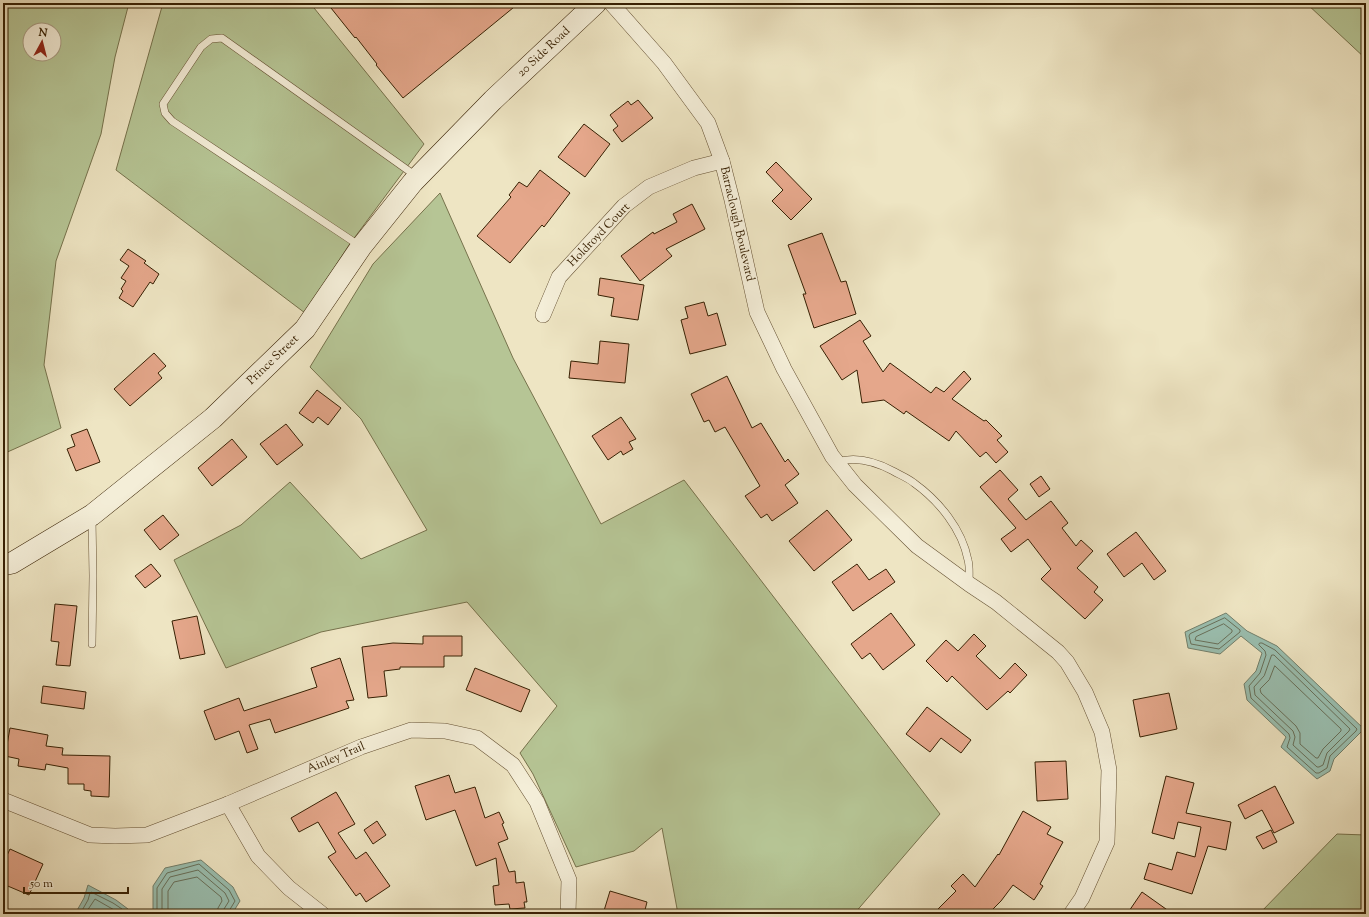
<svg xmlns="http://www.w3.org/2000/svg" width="1369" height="917" font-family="'Sorts Mill Goudy',serif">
	<rect width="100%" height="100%" fill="#eee5c3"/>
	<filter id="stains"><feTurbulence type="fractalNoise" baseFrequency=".005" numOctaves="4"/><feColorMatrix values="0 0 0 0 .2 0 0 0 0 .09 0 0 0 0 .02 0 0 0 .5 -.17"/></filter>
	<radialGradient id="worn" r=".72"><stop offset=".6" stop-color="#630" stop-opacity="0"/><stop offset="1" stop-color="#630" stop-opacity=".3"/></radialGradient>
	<g fill="#b6c595" stroke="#76724c" fill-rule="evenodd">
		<path d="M3,3H129L115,57L101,134L56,261L44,365L61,428L3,454ZM30,30H54V54H30Z"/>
		<path d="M163,3H310L424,144L349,245L305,313L116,170Z"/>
		<path d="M1306,3H1366V59Z"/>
		<path d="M440,193L513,358L601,524L684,480L940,814L854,914H678L662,828L634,851L576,867L533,774L520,753L557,706L467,602L321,632L226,668L174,560L241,525L290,482L361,559L427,530L361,419L310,367L373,264Z"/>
		<path d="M1337,834L1366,835V914H1259Z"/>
	</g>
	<g fill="#9abfb0" stroke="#727f6b">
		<path d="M1226,613L1247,631L1277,646L1364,729L1334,759L1330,771L1317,779L1281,747L1286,737L1247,700L1244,684L1256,671L1262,653L1241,636L1220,654L1188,648L1185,632Z"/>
		<path d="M201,860L233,887L240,901L232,914H153V886L165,868Z"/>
		<path d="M88,885L116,900L128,909L125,914H75L84,898Z"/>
	</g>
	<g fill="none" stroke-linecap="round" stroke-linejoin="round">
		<g stroke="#68705a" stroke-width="1">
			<path d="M1225,618L1240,630V632L1219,649L1191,644L1189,636L1190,634Z"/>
			<path d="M1224,624L1232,630V632L1218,644L1195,640L1196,637Z"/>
			<path d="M1260,643H1262L1275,650L1357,729L1356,731L1330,756L1327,768L1319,773H1316L1287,747L1290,738L1289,734L1251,698L1249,686L1260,673L1266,655L1265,651L1259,645Z"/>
			<path d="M1272,655H1274L1350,729L1349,731L1327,753L1323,765L1319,767H1317L1293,745L1295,737L1293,731L1255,695L1254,687L1264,676Z"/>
			<path d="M1275,666L1341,729V731L1323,749L1318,758H1316L1300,744V733L1296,726L1261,693L1260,689L1269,680Z"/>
			<path d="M80,914L88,900L90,893L91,892L113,903L122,909V914"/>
			<path d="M85,914L95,899L116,911L117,914"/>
			<path d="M157,914V888L167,873L199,864L229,890L235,901L229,911V914"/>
			<path d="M162,914V889L170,877L198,870L225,893L229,901L224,909L223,914"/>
			<path d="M168,914V891L174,882L197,877L221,897L222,901L218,908L217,914"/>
		</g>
	</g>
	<g fill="#e5a78b" stroke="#372003">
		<path d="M327,3H519L403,98L376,65L377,64L356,37L355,38Z"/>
		<path d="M638,100L653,118L622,142L613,130L618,126L610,115L628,101L631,105Z"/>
		<path d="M584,124L610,144L585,177L558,157Z"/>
		<path d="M776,162L812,199L791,220L772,201L783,190L766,172Z"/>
		<path d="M540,170L570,193L544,227L542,225L510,263L477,236L511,197L509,195L519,182L527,187Z"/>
		<path d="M692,204L705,229L666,249L672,256L640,281L621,256L653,232L654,234L677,222L673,214Z"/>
		<path d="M822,233L841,282L846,281L856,314L814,328L803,294H806L788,245Z"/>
		<path d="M128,249L146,261L144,263L159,274L153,284L150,282L133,307L119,298L123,291L121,289L126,281L121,278L129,266L120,260Z"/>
		<path d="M600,278L644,285L638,320L611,316L614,298L598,295Z"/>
		<path d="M704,302L708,316L717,313L726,345L690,354L681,320L688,318L685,307Z"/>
		<path d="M860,320L871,336L863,341L883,372L890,363L931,393L936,387L944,392L964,371L971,379L952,399L984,421L986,420L1002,436L997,440L1008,452L996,463L986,452L980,457L956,431L949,441L906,411L904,414L884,400L862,403L857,370L842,380L820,346Z"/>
		<path d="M600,341L629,344L625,383L569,378L571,361L598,364Z"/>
		<path d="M154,353L166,366L158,373L162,378L130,406L114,389Z"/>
		<path d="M727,376L752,428L761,423L785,462L788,459L799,474L785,485L798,503L772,521L767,514L761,518L745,496L760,486L725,427L715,432L709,420L704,422L691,394Z"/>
		<path d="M317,390L341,408L328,425L318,417L313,423L299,413Z"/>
		<path d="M621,417L636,439L629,442L633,449L623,455L621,451L608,460L592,436Z"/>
		<path d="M286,424L303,445L277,465L260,444Z"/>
		<path d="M87,429L100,462L76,471L67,449L75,446L71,435Z"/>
		<path d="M232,439L247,457L212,486L198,468Z"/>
		<path d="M1000,470L1018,490L1008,499L1026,520L1051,501L1068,523L1062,528L1076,546L1081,540L1093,551L1077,568L1098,587L1094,592L1103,600L1085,619L1041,579L1051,569L1028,539L1011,552L1001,539L1016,528L980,487Z"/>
		<path d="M1041,476L1050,489L1039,497L1030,484Z"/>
		<path d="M827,510L852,540L814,571L789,541Z"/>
		<path d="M163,515L179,535L160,550L144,530Z"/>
		<path d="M1136,532L1166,571L1154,580L1142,563L1124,577L1107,554Z"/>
		<path d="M151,564L161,576L145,588L135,576Z"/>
		<path d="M857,564L869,580L886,569L895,582L853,611L832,582Z"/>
		<path d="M55,604L77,606L70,666L56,665L59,642L51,641Z"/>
		<path d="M891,613L915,645L883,670L870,653L862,659L851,644Z"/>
		<path d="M197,616L205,654L180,659L172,621Z"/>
		<path d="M974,634L986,646L976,656L1000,679L1015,663L1027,675L1010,693L1008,691L987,710L952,676L947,682L926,661L946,640L958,651Z"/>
		<path d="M423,636H462V656H444V667H400V669L384,671L387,696L368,698L362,647L393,643L423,644Z"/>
		<path d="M340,658L354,700L346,701L349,708L275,733L270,719L249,725L258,749L247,753L239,731L215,740L204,711L239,698L244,711L317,687L311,668Z"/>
		<path d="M475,668L530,690L521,712L466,690Z"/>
		<path d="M43,686L86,692L84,709L41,703Z"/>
		<path d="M1169,693L1177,729L1140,737L1133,700Z"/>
		<path d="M927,707L971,740L961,753L941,738L930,752L906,734Z"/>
		<path d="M10,728L48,735L46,746L63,748L62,755L110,756L109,797L91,796V791L84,790V784H68V768L46,764L45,770L18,766L19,759L5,756Z"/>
		<path d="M1066,761L1068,799L1037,801L1035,762Z"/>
		<path d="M449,775L455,793L475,787L485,818L499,812L504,823L502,824L508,839L498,843L509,872L515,871L516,883L524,882L527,902H524L525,908L510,909L509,904L495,905L493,886L499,885L496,858L476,866L455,810L426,820L415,786Z"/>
		<path d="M1166,776L1194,783L1186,813L1231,822L1226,850L1208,846L1192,894L1144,879L1149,863L1172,870L1177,852L1195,857L1201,827L1178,822L1174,839L1152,833Z"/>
		<path d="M1275,786L1294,823L1274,833L1262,810L1245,819L1238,805Z"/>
		<path d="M336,792L355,824L338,833L356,859L366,852L390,886L366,902L360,893L356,896L328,857L336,852L318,822L299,832L291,818Z"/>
		<path d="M1023,811L1051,827L1047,834L1063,842L1040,884L1043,886L1034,900L1013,885L1001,901L988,914H933L956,891L951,886L963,874L975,887L998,854L999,855Z"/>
		<path d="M377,821L386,835L373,844L364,830Z"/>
		<path d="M1271,830L1277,842L1263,849L1256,837Z"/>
		<path d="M10,849L43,864L29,895L3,884V864Z"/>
		<path d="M610,891L647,902L644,914H603Z"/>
		<path d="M1142,892L1173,914H1127Z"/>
	</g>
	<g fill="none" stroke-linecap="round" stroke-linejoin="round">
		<g stroke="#655133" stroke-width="8">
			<g id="lane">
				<path d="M360,246L172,121L165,113L163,104L201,47L211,39L222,38L416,176"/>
				<path d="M837,462C856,456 876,462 893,471C900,475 908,478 914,483C939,501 962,529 968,560C970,567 969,576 969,584"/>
				<path d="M92,519L93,576L92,644"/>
			</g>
		</g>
		<g stroke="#655133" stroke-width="16">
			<g id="street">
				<path d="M611,3L664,63L708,123L722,161L732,200L757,312L784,369L832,456L855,485L917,546L969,584L996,602L1058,652L1067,662L1085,692L1102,732L1109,770L1107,842L1082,898L1071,914"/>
				<path d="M543,315L559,277L624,206L649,187L694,168L722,161"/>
				<path d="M3,800L90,835L115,836L147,835L228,804L361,747L411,730L445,731L477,738L513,765L537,802L569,880L568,914"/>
				<path d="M228,804L258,856L289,888L322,914"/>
			</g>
		</g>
		<g stroke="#372003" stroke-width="22">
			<path id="secondary" d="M3,565L12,563L92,515L213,418L305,329L361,247L413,182L493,100L596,3"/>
		</g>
		<use href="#lane" stroke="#f4eed8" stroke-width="7"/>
		<use href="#street" stroke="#f4eed8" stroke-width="15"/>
		<use href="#secondary" stroke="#f4eed8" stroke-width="21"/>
	</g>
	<g text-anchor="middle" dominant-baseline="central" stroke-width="3" stroke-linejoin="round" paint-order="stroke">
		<g font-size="12" fill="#372003" stroke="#f4eed8">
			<text transform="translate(544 52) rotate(-43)">20 Side Road</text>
			<text transform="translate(737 224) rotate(77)">Barraclough Boulevard</text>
			<text transform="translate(599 235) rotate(-46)">Holdroyd Court</text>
			<text transform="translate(273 360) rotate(-44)">Prince Street</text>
			<text transform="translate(336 758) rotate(-23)">Ainley Trail</text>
		</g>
	</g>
	<rect width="1369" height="917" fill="none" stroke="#eee5c3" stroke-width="16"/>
	<rect x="4" y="4" width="1361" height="909" fill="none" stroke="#372003" stroke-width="2"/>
	<rect x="8" y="8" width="1353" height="901" fill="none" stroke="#372003"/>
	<g transform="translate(42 42) rotate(7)"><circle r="19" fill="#f4eed8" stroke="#a89c83"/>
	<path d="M0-3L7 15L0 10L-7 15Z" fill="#8f2418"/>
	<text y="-6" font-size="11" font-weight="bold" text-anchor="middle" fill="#372003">N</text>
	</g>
	<path d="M24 887v6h104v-6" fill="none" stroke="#372003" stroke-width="2"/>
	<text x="30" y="887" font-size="12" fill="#372003" stroke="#f4eed8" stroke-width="3" paint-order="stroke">50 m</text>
	<rect width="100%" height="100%" filter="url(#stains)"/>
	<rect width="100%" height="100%" fill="url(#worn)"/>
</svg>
